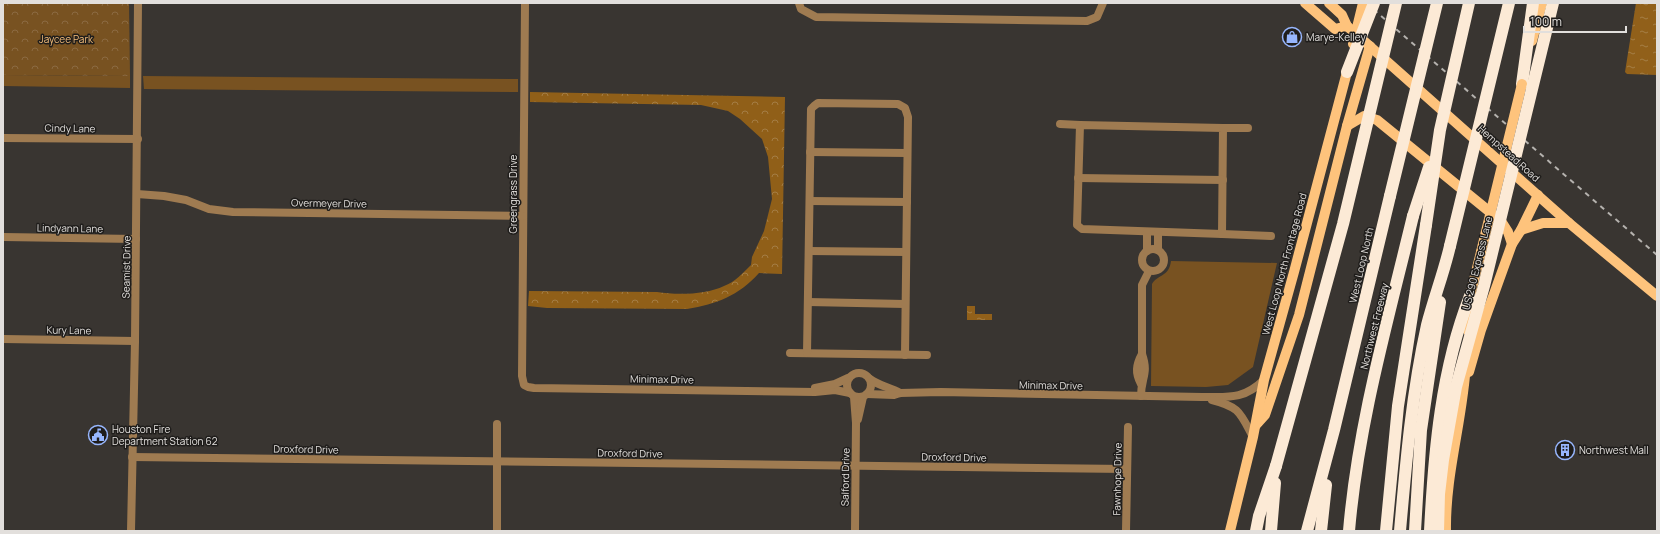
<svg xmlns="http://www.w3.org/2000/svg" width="1660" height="534" font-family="Manrope,sans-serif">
	<defs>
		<pattern id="forest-crowns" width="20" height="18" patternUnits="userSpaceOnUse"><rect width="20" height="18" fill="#905f18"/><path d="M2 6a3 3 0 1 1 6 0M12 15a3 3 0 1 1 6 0" fill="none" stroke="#a47d44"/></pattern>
		<pattern id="park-crowns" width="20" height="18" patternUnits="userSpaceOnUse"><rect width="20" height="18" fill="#785221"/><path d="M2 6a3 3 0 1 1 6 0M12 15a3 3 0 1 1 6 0" fill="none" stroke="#8b6a41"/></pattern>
		<pattern id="water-ripples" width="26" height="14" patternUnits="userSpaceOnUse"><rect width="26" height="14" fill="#91601a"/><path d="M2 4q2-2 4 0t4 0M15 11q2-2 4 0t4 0" fill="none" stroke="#a57e46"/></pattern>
	</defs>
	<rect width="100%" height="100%" fill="#393531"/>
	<g fill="#785221">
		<path d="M3,75L130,76V88L3,86Z"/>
		<path d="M143,76L518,79V92L144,89Z"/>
		<path d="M1171,261L1277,263L1253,367L1228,385L1206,387L1151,386L1152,284C1158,274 1169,277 1171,261Z"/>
	</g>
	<path fill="url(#forest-crowns)" d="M530,92L785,97L782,274L759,273C738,296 717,304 687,309L547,308L528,306L529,291L657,292C676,295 706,295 724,286C735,282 743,273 751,265L752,257L764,231L772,199L768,157L762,139L740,119L728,111L701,105L530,102Z"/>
	<path fill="url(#park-crowns)" d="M3,3H129L130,76L3,75Z"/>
	<g fill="url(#water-ripples)">
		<path d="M1636,3H1657V75L1627,74L1625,72Z"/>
		<path d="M967,306H975V314H992V320H967Z"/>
	</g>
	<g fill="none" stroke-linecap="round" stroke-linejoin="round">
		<g stroke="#9f7b51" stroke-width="8">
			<path d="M525,3L522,376L524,385L528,387L534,388L815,392L835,390L850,393"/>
			<path d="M799,3L801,9L816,17L1087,21L1097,17L1103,3"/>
			<path d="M1060,124L1080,125"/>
			<path d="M1080,125L1223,128L1222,234L1082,229L1077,225Z"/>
			<path d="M1223,128H1248"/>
			<path d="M3,138L138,139"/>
			<path d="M810,152L907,153"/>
			<path d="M1078,178L1223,180"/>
			<path d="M137,194L164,196L186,200L209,209L233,212L523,216"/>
			<path d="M810,201L907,202"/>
			<path d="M1222,234L1271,236"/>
			<path d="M3,237L136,239"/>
			<circle cx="1153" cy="260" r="11"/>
			<path d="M1158,250V232"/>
			<path d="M809,251L906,252"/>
			<path d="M1147,251V232"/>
			<path d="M808,302L905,304"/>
			<path d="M3,339L135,341"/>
			<path d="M790,353L927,355"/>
			<path d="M807,353L811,109L814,106L818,103L898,104L905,108L908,117L905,355"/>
			<circle cx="859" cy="385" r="12"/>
			<path d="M870,379C879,386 890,387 900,393"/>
			<path d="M1141,384C1135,373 1136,365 1142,354"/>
			<path d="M815,388L835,384L848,378"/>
			<path d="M867,394L894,395L900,393L941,392L1202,397C1229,397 1243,400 1264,380"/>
			<path d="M1141,396C1141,377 1149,374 1142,354V285L1149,271"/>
			<path d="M854,397L856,423L855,531"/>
			<path d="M1212,400C1240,407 1240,413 1253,437"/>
			<path d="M858,419L863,397"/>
			<path d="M132,457L1127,469"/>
			<path d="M131,531L135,341L138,3"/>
			<path d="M497,531V424"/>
			<path d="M1126,531L1128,427"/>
		</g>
		<g stroke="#fec37c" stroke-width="10">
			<path d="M1305,3L1335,29L1347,26"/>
			<path d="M1329,3L1342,15L1347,26L1569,223L1657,296"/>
			<path d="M1532,41L1542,3"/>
			<path d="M1347,126L1364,116L1377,120L1501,221L1508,232L1512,244"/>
			<path d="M1521,230L1543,223H1569"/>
			<path d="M1468,331L1470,296L1481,252"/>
			<path d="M1469,372L1481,330L1512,244L1521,230L1538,195"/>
			<path d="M1256,425L1265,415L1299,315L1347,126L1370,46"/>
			<path d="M1230,531L1253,437L1264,380L1294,272L1347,72"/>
			<path d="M1446,531C1445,474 1463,419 1466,363"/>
		</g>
		<g stroke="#fcead6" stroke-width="12">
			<path d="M1522,84L1533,3"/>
			<path d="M1256,531L1259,516L1276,466"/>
			<path d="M1271,531L1275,483"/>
			<path d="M1307,531L1334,430L1390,196"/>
			<path d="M1321,531L1326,485"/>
			<path d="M1349,531C1358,424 1388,320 1413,216"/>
			<path d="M1386,531L1398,406L1426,225"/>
			<path d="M1400,531C1406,462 1412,392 1427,325C1434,298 1444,272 1450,246"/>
			<path d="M1415,531L1421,430L1440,302"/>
			<path d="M1430,531C1434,452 1441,370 1470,296"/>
		</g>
		<path stroke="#b5b2ae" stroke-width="2" stroke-dasharray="5 5" stroke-linecap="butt" d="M1366,3L1657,255"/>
		<g stroke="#fec37c" stroke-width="10">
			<path d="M1353,44L1363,3"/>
			<path d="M1481,252L1522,84"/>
		</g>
		<g stroke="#fcead6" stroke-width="12">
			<path d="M1347,72L1374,3"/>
			<path d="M1390,196L1437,3"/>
			<path d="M1413,216L1429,167"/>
			<path d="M1426,225L1440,130L1469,3"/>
			<path d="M1450,246L1509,3"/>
			<path d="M1276,466L1343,224L1396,3"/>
			<path d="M1438,531L1439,494L1443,460L1456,387L1484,286L1553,3"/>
		</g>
	</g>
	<defs>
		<g id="shop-ring" transform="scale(1)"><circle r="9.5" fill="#1f1d1b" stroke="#97b6fd" stroke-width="1.5"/><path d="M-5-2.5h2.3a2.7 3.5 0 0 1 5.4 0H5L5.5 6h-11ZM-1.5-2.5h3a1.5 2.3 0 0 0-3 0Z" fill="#97b6fd"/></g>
		<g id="civic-ring" transform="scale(1)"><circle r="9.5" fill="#1f1d1b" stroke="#97b6fd" stroke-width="1.5"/><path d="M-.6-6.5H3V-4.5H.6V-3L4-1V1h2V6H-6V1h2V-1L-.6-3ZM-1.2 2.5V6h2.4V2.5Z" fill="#97b6fd"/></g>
		<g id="building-ring" transform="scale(1)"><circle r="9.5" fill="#1f1d1b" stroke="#97b6fd" stroke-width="1.5"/><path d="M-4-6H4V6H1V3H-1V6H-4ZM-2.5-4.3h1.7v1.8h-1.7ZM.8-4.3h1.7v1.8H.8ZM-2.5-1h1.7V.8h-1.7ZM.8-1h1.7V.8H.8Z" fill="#97b6fd"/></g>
	</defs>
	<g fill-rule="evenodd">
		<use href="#shop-ring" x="1292" y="37"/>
		<use href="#civic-ring" x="98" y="435"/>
		<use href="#building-ring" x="1565" y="450"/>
	</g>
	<g text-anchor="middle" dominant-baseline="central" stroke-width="3" stroke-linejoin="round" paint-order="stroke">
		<g font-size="10" fill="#e2dfdc" stroke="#1f1d1b" text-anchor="start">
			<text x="1306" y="37">Marye-Kelley</text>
			<text x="112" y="429">Houston Fire<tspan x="112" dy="12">Department Station 62</tspan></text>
			<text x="1579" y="450">Northwest Mall</text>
		</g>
		<g font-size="10" fill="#f7bf7b" stroke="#1f1d1b">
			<text x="66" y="39">Jaycee Park</text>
		</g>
		<g font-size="10" fill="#e2dfdc" stroke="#1f1d1b">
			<text transform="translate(70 128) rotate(1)">Cindy Lane</text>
			<text transform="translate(1509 153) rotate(42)">Hempstead Road</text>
			<text transform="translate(513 194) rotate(-90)">Greengrass Drive</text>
			<text transform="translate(329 203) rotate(1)">Overmeyer Drive</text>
			<text transform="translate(70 228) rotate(1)">Lindyann Lane</text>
			<text transform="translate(1477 263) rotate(-76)">US 290 Express Lane</text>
			<text transform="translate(1284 264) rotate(-75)">West Loop North Frontage Road</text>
			<text transform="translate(1361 265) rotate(-77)">West Loop North</text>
			<text transform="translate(126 267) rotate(-89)">Seamist Drive</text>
			<text transform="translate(1374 326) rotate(-76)">Northwest Freeway</text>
			<text transform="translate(69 330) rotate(1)">Kury Lane</text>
			<text transform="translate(662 379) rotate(1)">Minimax Drive</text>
			<text transform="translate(1051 385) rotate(1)">Minimax Drive</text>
			<text transform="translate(306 449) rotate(1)">Droxford Drive</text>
			<text transform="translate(630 453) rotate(1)">Droxford Drive</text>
			<text transform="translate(954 457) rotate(1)">Droxford Drive</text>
			<text transform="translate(845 477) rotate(-89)">Salford Drive</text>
			<text transform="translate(1117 479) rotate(-89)">Fawnhope Drive</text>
		</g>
	</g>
	<rect width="1660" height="534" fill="none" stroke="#e2dfdc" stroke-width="8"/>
	<path d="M1524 26v6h102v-6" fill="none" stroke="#e2dfdc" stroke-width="2"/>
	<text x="1530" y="26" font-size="12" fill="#e2dfdc" stroke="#1f1d1b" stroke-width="3" paint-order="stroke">100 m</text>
</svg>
